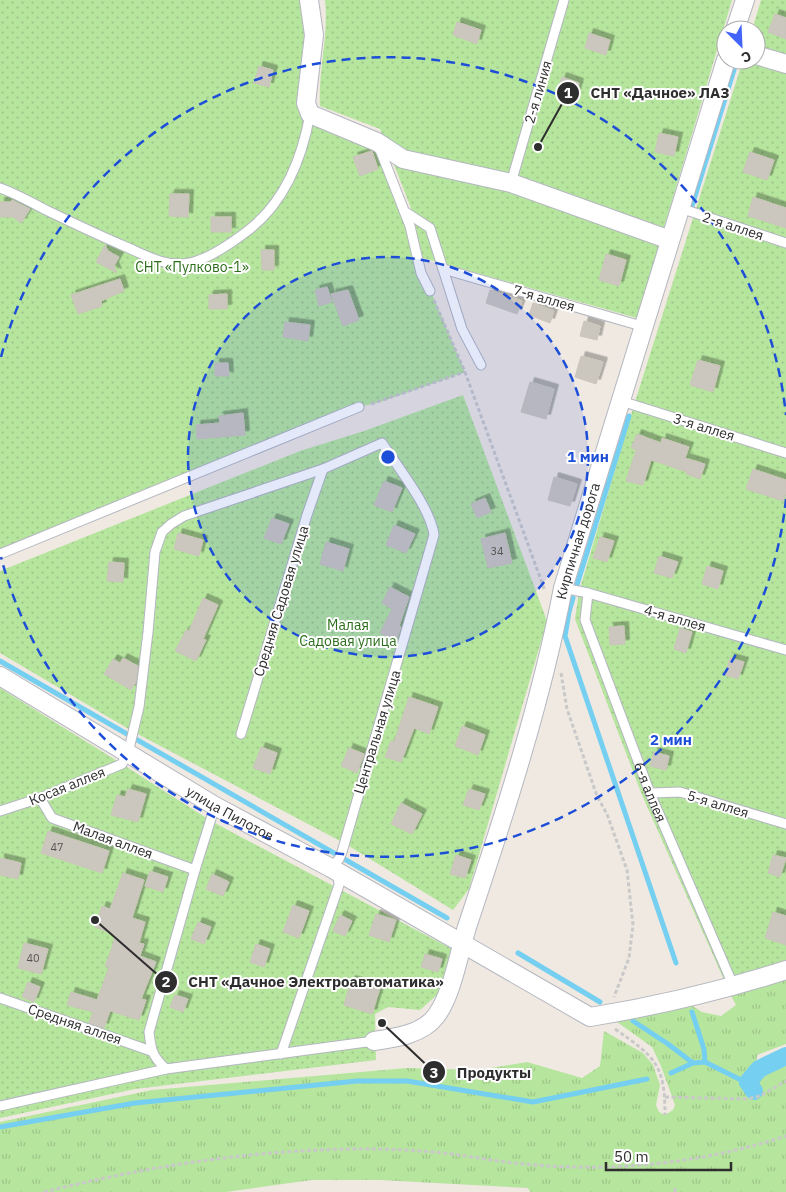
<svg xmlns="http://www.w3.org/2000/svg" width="786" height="1192" font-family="'IBM Plex Sans',sans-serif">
	<defs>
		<pattern id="grass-tufts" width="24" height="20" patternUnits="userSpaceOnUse" patternTransform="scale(1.25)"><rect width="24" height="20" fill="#b6e59e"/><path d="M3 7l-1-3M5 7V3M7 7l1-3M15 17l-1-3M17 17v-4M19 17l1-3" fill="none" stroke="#9dc588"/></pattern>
		<pattern id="garden-dots" width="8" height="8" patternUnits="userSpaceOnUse" patternTransform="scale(1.25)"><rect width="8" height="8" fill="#b6e59e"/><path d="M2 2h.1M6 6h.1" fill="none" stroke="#9dc588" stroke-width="1.8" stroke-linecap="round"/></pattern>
		<filter id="shadow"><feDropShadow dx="4.5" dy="-4.5" stdDeviation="0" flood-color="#0004"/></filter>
	</defs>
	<rect width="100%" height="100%" fill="#efe9e1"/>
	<path fill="url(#grass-tufts)" d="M786,975V1044L757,1055L756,1071L786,1060V1192H530L528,1188L380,1180H312L226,1192H0V1122L152,1090L407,1068L479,1070L527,1062L582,1078L600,1066L604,1031L643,1053L653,1065L660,1085L656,1105L659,1112L665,1115L673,1110L675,1105L661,1066L652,1047L610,1017L691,1005L702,1012L721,1016L736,1005L729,992Z"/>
	<g fill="url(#garden-dots)">
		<path d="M0,0H309L306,103L377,142L418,261L465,372L380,402L359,407L0,554Z"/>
		<path d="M325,0H732L637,318L423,258L411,208L380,129L320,106C318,71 329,35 325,0Z"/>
		<path d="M761,0H786V57L756,49V30H752Z"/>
		<path d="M743,60H751L786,70V960L724,980L642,795L575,619L579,592L634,405Z"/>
		<path d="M463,395L547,621L469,889L453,910L344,843L132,731L0,653V571L300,451L364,431Z"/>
		<path d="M0,688L122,764L211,821L452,949L438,994L420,1010L388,1007L375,1014L376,1060L135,1089L0,1118Z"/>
	</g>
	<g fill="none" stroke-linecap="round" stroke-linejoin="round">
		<g stroke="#75cff0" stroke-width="5">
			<path d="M691,209L737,60"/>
			<path d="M577,585L629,416"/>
			<path d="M573,598L569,612L565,636L676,963"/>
			<path d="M0,661L447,918"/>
			<path d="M518,953L600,1002"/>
			<path d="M692,1012L704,1049L705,1062"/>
			<path d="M633,1021L668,1044L693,1063"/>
			<path d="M671,1073L693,1063L705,1062L741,1080L748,1082"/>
			<path d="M0,1127L135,1103L357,1081H407L533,1102L647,1079"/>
		</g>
		<path stroke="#75cff0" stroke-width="18" d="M754,1091L748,1082L759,1069L786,1056"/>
	</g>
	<g fill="#cbc7bf" stroke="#cbc5ba" filter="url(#shadow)">
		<path d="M775,14L786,18V39L768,32Z"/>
		<path d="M457,22L481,30L477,44L453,35Z"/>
		<path d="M589,33L610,40L606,55L585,48Z"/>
		<path d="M259,66L273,70L269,87L254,83Z"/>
		<path d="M562,77L579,83L575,97L557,90Z"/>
		<path d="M659,133L678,137L674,156L655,152Z"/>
		<path d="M372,151L378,169L360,176L353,157Z"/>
		<path d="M750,152L774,160L767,180L743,172Z"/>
		<path d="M170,194H189L188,217L169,216Z"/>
		<path d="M753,197L786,208V228L748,216Z"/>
		<path d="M12,200L30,209L21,223L13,217H0V202H11Z"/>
		<rect x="211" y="217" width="20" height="15"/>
		<path d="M105,245L108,251L119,257L114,266L117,273L96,262Z"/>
		<path d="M261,250H274V270H262Z"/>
		<path d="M606,254L626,260L619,286L599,280Z"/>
		<path d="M120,279L124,291L101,301L102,306L78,314L71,295Z"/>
		<path d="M327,287L332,302L319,306L315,290Z"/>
		<path d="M348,290L359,320L343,326L331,294Z"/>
		<path d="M490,290L522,301L517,314L486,303Z"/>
		<path d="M227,294V309H209V295Z"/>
		<path d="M533,303L554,311L550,323L529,315Z"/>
		<path d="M584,321L600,326L597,340L580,336Z"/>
		<path d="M285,322L310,325L308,341L283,337Z"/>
		<path d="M581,356L603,362L596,384L575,377Z"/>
		<path d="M698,360L720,366L713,392L690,385Z"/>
		<path d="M215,363H228L229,376H215Z"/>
		<path d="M530,382L554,389L546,419L521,412Z"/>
		<path d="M243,413L245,435L197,439L196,425L220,423L219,416Z"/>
		<path d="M637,434L661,443L662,438L689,447L685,458L705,464L700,479L686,474L687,472L651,460L643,485L626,481L636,450L631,448Z"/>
		<path d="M753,469L786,480V493L783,501L746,489Z"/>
		<path d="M554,477L577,484L570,506L548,500Z"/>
		<path d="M384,481L402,488L392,512L374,505Z"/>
		<path d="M485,498L491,512L477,518L471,504Z"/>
		<path d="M272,518L289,524L281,544L264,538Z"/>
		<path d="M394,525L415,534L406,553L386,545Z"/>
		<path d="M178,533L203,540L199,556L174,549Z"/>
		<path d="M505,533L512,563L488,568L481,539Z"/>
		<path d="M600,537L614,541L607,562L593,558Z"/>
		<path d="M326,542L349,549L343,571L320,564Z"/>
		<path d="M659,556L678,562L672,578L654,573Z"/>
		<path d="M109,562L124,563L123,582L107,581Z"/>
		<path d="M707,566L723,571L718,589L702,584Z"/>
		<path d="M390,587L409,597L399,626L401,627L399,633L395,641L380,633L392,609L382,603Z"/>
		<path d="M203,598L218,605L203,639L206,640L196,661L175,651L186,630L189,631Z"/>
		<path d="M624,626L625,644L610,645L609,627Z"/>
		<path d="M680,628L692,632L686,653L674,649Z"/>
		<path d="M123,658L138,666L136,682L131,690L104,674L113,659L120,663Z"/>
		<path d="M730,658L744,662L738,679L725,675Z"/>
		<path d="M409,697L438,707L429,734L414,728L401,762L385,757L391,741L394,742Z"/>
		<path d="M462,726L485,735L478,755L455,746Z"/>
		<path d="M261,747L277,753L270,774L253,768Z"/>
		<path d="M349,748L364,754L357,773L341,766Z"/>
		<path d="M654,752L669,756L666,770L650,766Z"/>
		<path d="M128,789L146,794L138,822L111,815L117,795L125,797Z"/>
		<path d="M469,789L485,794L479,810L463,805Z"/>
		<path d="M401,803L422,814L412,834L391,824Z"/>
		<path d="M48,831L109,851L102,873L41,853Z"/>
		<path d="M456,855L471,860L465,878L450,874Z"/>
		<path d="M773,855L786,858L780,877L768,873Z"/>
		<path d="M0,858L21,863L18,879L0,875Z"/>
		<path d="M150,871L168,877L163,892L145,886Z"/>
		<path d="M123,873L144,880L132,918L145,922L139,943L144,944L140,956L156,962L141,999L146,1000L139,1020L110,1011L104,1028L89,1023L93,1012L67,1005L71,992L97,1000L109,967L105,966L112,948L115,935L95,927L102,906L110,909Z"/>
		<path d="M212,874L229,882L223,896L206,889Z"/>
		<path d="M293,905L309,911L299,938L283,932Z"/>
		<path d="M773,912L786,916V945L765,938Z"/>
		<path d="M376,914L396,920L389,942L369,935Z"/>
		<path d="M340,915L352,921L345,936L333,931Z"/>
		<path d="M198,922L211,927L204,944L191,939Z"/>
		<path d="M24,943L48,949L41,974L18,968Z"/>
		<path d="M256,944L270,949L264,967L250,962Z"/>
		<path d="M425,954L442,959L438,972L421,967Z"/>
		<path d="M351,980L380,988L372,1014L344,1005Z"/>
		<path d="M28,982L40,987L34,1002L22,997Z"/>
		<path d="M175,995L188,999L183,1012L170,1007Z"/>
	</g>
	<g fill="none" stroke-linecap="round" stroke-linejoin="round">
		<g stroke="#b4b7c1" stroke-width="11">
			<g id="service">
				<path d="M379,147L410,226L421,273L430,291"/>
				<path d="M511,183L564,0"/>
				<path d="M0,188C17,194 32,203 48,211C73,223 98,235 124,246C145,255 166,268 190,263C210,258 229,245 246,232C284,204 302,159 310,114"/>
				<path d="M680,208L786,243"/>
				<path d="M404,211L430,228L462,329L481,365"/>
				<path d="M443,269L645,327"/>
				<path d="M621,401L786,453"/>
				<path d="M0,554L359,407"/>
				<path d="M563,588L588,593L786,650"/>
				<path id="s1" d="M588,593L585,620L650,793L730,978"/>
				<path d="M241,734L307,515L323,469"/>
				<path d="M650,793L680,792L786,824"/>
				<path d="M40,798L52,818L195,870"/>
				<path d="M0,811L40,798L122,764L128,753L139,707L148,632L155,552L162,532L171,524L184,516L323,469L382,443C398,467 431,509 434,535L342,852L339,859L331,868"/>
				<path d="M0,998L151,1051"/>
				<path d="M281,1054L339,885L338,873"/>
				<path d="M166,1069C152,1056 151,1050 149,1032L195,870L215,806"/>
				<path d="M0,1106L166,1069L374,1041"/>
			</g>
		</g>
		<g stroke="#b4b7c1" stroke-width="20">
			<g id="minor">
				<path d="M309,0L314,35L306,103L310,114L377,142L403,159L511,183L670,240"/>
				<path d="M735,30L745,0"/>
				<path d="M756,55L786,64"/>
				<path id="s2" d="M0,676L215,806L331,868L590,1017C657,1006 721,991 786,970"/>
				<path id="s3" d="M374,1041C395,1038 423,1034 436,1016C452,995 459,953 467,927C504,816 541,703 563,588L726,60"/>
			</g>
		</g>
		<g stroke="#c9c9c9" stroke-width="3" stroke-dasharray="4 2.5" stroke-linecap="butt">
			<path d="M434,300L465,372L545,591"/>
			<path d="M371,404L465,372"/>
			<path d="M561,673L567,709L597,796L607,814L627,870L633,925L629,958L614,997"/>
			<path d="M615,1029C655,1057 665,1064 665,1115"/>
			<path d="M665,1097L747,1099L760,1096L786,1081"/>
			<path d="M675,1188V1192"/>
			<path d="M44,1192C148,1166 257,1149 364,1149C391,1149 417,1150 443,1153C471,1156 498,1162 525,1164C613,1173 703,1163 786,1136"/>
		</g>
		<use href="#service" stroke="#fff" stroke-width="9"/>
		<use href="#minor" stroke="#fff" stroke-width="18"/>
	</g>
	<circle cx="388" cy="457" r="200" fill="#1d4ed8" fill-opacity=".12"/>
	<g fill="none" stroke="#1d4ed8" stroke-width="2.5" stroke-dasharray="9 6">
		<circle cx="388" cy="457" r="200"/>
		<path d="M786 499A400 400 0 0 1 1 557M1 357A400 400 0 0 1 786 415"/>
	</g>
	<g text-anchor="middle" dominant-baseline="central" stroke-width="4" stroke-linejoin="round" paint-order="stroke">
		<g font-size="11" fill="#555452">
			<text x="497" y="551">34</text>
			<text x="57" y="847">47</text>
			<text x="33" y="958">40</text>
		</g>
		<g font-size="14" fill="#2e2e2e" stroke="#fff">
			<text transform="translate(538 92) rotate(-74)">2-я линия</text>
			<text transform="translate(733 226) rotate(18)">2-я аллея</text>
			<text transform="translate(544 298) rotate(16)">7-я аллея</text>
			<text transform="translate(704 427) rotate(17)">3-я аллея</text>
			<text stroke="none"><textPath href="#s3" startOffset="565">Кирпичная дорога</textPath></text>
			<text transform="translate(281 601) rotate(-73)">Средняя Садовая улица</text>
			<text transform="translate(675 618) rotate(16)">4-я аллея</text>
			<text transform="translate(377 732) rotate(-73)">Центральная улица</text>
			<text transform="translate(67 786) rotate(-22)">Косая аллея</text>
			<text stroke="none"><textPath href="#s1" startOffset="211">6-я аллея</textPath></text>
			<text transform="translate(718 804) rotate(17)">5-я аллея</text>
			<text stroke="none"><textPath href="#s2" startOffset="268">улица Пилотов</textPath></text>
			<text transform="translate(113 840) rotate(20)">Малая аллея</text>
			<text transform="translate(75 1024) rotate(19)">Средняя аллея</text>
		</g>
		<g font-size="14" fill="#2c6e1b" stroke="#fff">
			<text x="192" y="267">СНТ «Пулково-1»</text>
			<text x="348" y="625">Малая<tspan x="348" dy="16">Садовая улица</tspan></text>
		</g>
	</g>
	<circle cx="388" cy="457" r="8" fill="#1d4ed8" stroke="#fff" stroke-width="2.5"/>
	<g font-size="15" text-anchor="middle" font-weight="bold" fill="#1d4ed8" stroke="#fff" stroke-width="4" stroke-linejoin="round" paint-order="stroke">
		<text x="588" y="462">1 мин</text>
		<text x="671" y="745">2 мин</text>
	</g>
	<path fill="none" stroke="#2e2e2e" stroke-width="2" d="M538 147L568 93M95 920L166 982M382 1023L434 1072"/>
	<g fill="#2e2e2e" stroke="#fff" stroke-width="2">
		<circle cx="538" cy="147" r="5"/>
		<circle cx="95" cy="920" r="5"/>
		<circle cx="382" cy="1023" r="5"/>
		<circle cx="568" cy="93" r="12"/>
		<circle cx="166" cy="982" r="12"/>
		<circle cx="434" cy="1072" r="12"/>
	</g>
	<g font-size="15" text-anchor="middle" font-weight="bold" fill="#fff">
		<text x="568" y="98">1</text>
		<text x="166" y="987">2</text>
		<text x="434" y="1078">3</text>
	</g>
	<g font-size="15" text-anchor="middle" font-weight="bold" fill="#2e2e2e" stroke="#fff" stroke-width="4" stroke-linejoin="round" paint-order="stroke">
		<text x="660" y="98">СНТ «Дачное» ЛАЗ</text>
		<text x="316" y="987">СНТ «Дачное Электроавтоматика»</text>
		<text x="494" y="1078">Продукты</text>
	</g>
	<g transform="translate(741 45) rotate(156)"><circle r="24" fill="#ffffff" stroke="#ababab"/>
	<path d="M0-4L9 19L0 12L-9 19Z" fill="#4264fb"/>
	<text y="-8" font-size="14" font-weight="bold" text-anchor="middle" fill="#2e2e2e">С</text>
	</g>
	<path d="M606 1162v8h125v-8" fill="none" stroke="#2e2e2e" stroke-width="2.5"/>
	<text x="614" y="1162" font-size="15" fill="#2e2e2e" stroke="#ffffff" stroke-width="4" paint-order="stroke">50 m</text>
</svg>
